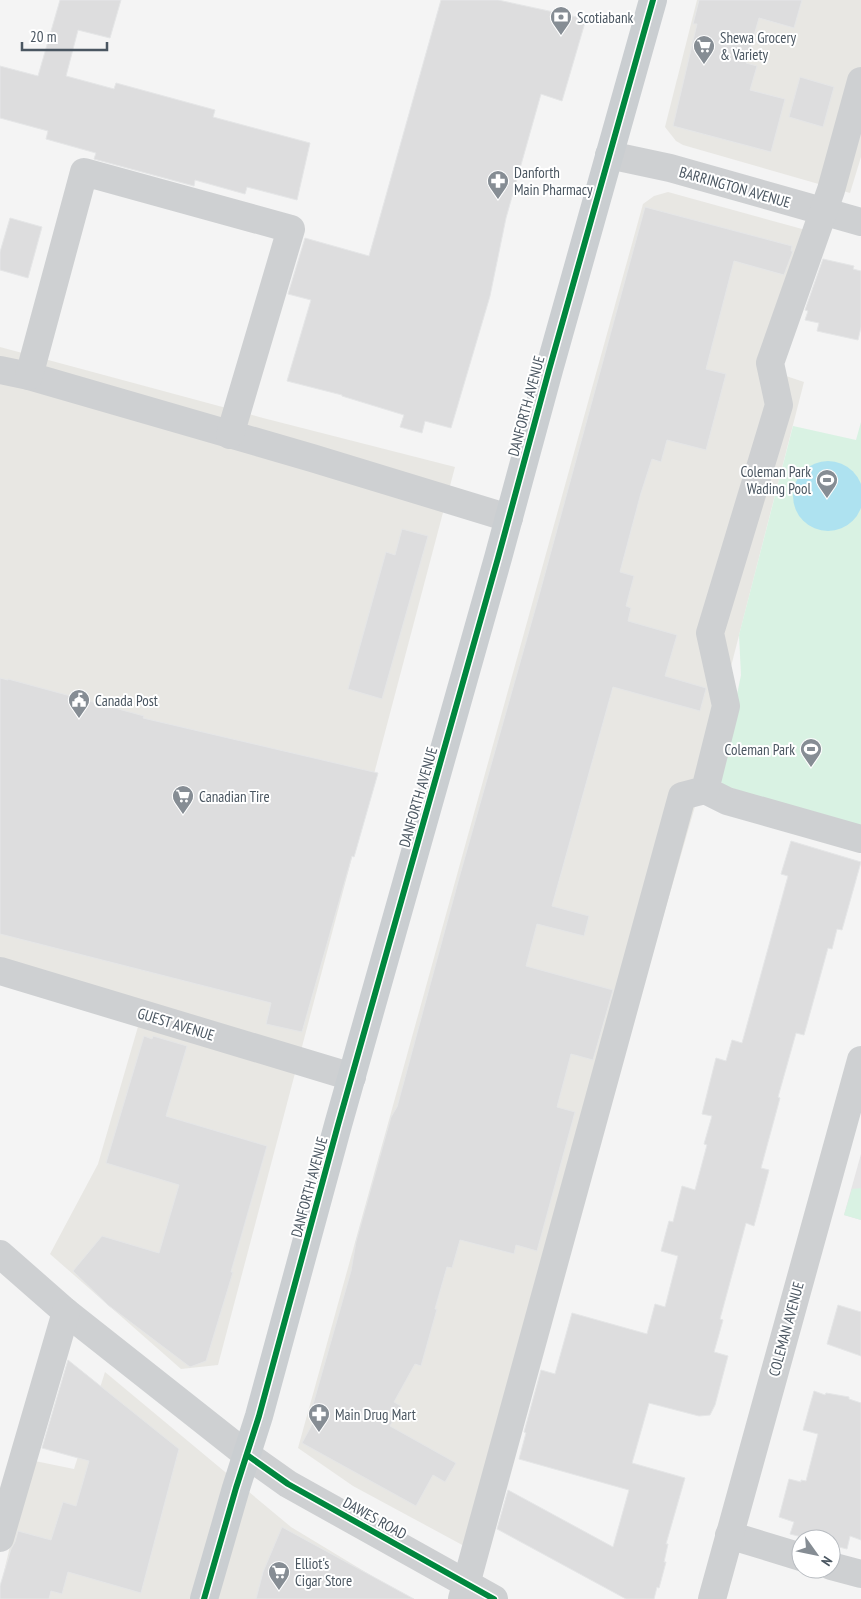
<svg xmlns="http://www.w3.org/2000/svg" width="861" height="1599" font-family="'PT Sans Narrow',sans-serif">
	<rect width="100%" height="100%" fill="#f4f4f4"/>
	<g fill="#e8e7e3">
		<path d="M697,0H861V157L850,193L683,145L676,141L665,127Z"/>
		<path d="M668,192L824,235L780,374L804,382L696,803L479,1554L353,1486L298,1448L643,204L654,196Z"/>
		<path d="M0,347L263,418L455,467L218,1365L181,1369L50,1254L98,1164L144,1006L0,964Z"/>
		<path d="M105,1372L291,1527L410,1599H0V1589L30,1460L74,1469Z"/>
	</g>
	<path fill="#e6e5e6" d="M861,1154V1220L844,1215Z"/>
	<g fill="#d9f2e3">
		<path d="M861,422V832L723,785L720,779L741,675L739,635L793,426L856,440Z"/>
		<path d="M861,1188V1220L844,1215L852,1189Z"/>
	</g>
	<circle fill="#aee2f0" cx="828" cy="496" r="35"/>
	<g fill="#ddddde" stroke="#e5e6e7">
		<path d="M60,0H121L110,38L78,30L66,76L114,89L116,83L215,110L213,117L310,143L297,200L247,187L245,194L195,180L194,186L94,159L96,153L46,139L48,131L0,118V66L38,76Z"/>
		<path d="M441,0H498L586,19L562,101L541,94L506,218L490,296L451,428L425,421L422,433L400,427L404,415L342,396V395L287,381L311,300L288,294L305,238L369,256Z"/>
		<path d="M699,0H802L794,28L759,18L746,63L757,66L750,90L785,99L771,152L673,126L697,24H693Z"/>
		<path d="M800,77L834,87L823,127L789,117Z"/>
		<path d="M645,207L792,246L791,251H793L784,275L734,261L706,369L726,374L706,450L667,440L661,462L652,459L641,493L620,572L634,576L626,606L631,608L628,621L677,635L665,676L706,688V689L700,711L613,687L552,906L589,916L584,936L537,924L526,966L613,990L593,1060L571,1054L557,1107L575,1112L537,1251L516,1245L514,1254L460,1240L452,1268L447,1267L435,1309H437L421,1366L415,1364L394,1402L401,1406L390,1426L456,1463L445,1482L433,1475L416,1506L302,1443L319,1412L312,1408L351,1271L356,1242L391,1117L397,1107L459,878L538,599Z"/>
		<path d="M10,218L42,227L28,278L0,270V252Z"/>
		<path d="M823,259L854,266L853,269L861,271V327L858,340L817,331L819,323L805,320L808,311L805,310Z"/>
		<path d="M402,529L428,536L382,699L348,689L386,552L395,555Z"/>
		<path d="M0,678L8,680V679L144,716L143,718L378,773L354,857L352,856L302,1032L266,1024L271,1003L0,934Z"/>
		<path d="M791,841L861,862L842,930L837,929L832,949L828,948L804,1035L796,1033L778,1097L780,1098L761,1168L769,1170L754,1226L746,1223L720,1319L723,1320L714,1352L728,1356L715,1405L710,1415L699,1416L649,1403L632,1463L685,1478L666,1544H668L664,1562H666L659,1588L657,1587L654,1599H626L497,1529L508,1490L613,1547L629,1490L519,1459L526,1433L524,1432L541,1370L555,1374L572,1313L647,1334L655,1304L665,1307L678,1256L661,1251L669,1221L673,1222L682,1186L695,1190L707,1145L704,1144L712,1116L702,1114L716,1058L726,1061L732,1040L742,1043L788,876L781,874Z"/>
		<path d="M144,1036L152,1039L153,1036L187,1046L166,1116L267,1146L231,1272H233L206,1361L190,1367L108,1305L73,1271L102,1236L159,1253L179,1185L106,1163Z"/>
		<path d="M838,1305L861,1312V1356L827,1344Z"/>
		<path d="M68,1360L179,1449L141,1593L68,1572L62,1594L51,1591L49,1599H0V1586L11,1549L15,1542L18,1531L51,1540L63,1502L76,1506L89,1461L42,1448Z"/>
		<path d="M814,1391L825,1395L826,1393L849,1397V1399L861,1403V1540L850,1536L847,1549L831,1545V1539H810L790,1534L794,1522L779,1517L789,1479L801,1482V1480L806,1481L818,1434L803,1430Z"/>
		<path d="M282,1527L414,1599H256L263,1572Z"/>
	</g>
	<g fill="none" stroke-linecap="round" stroke-linejoin="round">
		<g stroke="#ced0d2" stroke-width="28">
			<path d="M609,155L670,168L861,222"/>
			<path d="M0,370L29,376L312,458L509,518"/>
			<path d="M29,376L84,172L291,229L230,435"/>
			<path d="M705,790L727,801L861,839"/>
			<path d="M0,971L352,1077"/>
			<path d="M0,1254L66,1312L247,1455L288,1484L494,1599"/>
			<path d="M729,1535L801,1557"/>
			<path d="M0,1538L66,1312"/>
			<path d="M831,1566L861,1574"/>
			<path d="M462,1599L682,796L705,790L726,706L710,633L779,405L770,363L831,190L861,81"/>
			<path d="M712,1599L861,1060"/>
		</g>
		<path stroke="#caced1" stroke-width="28" d="M204,1599L236,1488L259,1416L338,1125L498,558L549,370L653,0"/>
		<g stroke="#fff" stroke-width="9">
			<g id="cycleway">
				<path d="M247,1455L288,1484L494,1599"/>
				<path d="M204,1599L236,1488L259,1416L338,1125L498,558L549,370L653,0"/>
			</g>
		</g>
		<use href="#cycleway" stroke="#00873e" stroke-width="6"/>
	</g>
	<defs>
		<g id="bank-pin" transform="scale(1.125)"><path d="M0 17L-7.5 6A9.5 9.5 0 1 1 7.5 6Z" fill="#868d94" stroke="#fff"/><path d="M-6-4H6V4H-6ZM0-2.3a2.3 2.3 0 1 0 0 4.6a2.3 2.3 0 1 0 0-4.6Z" fill="#fff"/></g>
		<g id="supermarket-pin" transform="scale(1.125)"><path d="M0 17L-7.5 6A9.5 9.5 0 1 1 7.5 6Z" fill="#868d94" stroke="#fff"/><path d="M-6-5.5h2.5l.6 2H6L4.5 2H-2.5L-4.4-4H-6ZM-1.5 3.2a1.3 1.3 0 1 0 .1 0ZM3 3.2a1.3 1.3 0 1 0 .1 0Z" fill="#fff"/></g>
		<g id="pharmacy-pin" transform="scale(1.125)"><path d="M0 17L-7.5 6A9.5 9.5 0 1 1 7.5 6Z" fill="#868d94" stroke="#fff"/><path d="M-2-6h4v4h4v4h-4v4h-4v-4h-4v-4h4Z" fill="#fff"/></g>
		<g id="stadium-pin" transform="scale(1.125)"><path d="M0 17L-7.5 6A9.5 9.5 0 1 1 7.5 6Z" fill="#868d94" stroke="#fff"/><path d="M0-5a6.5 5 0 1 0 0 10a6.5 5 0 1 0 0-10ZM-3.5-1.8h7v3.6h-7Z" fill="#fff"/></g>
		<g id="civic-pin" transform="scale(1.125)"><path d="M0 17L-7.5 6A9.5 9.5 0 1 1 7.5 6Z" fill="#868d94" stroke="#fff"/><path d="M-.6-6.5H3V-4.5H.6V-3L4-1V1h2V6H-6V1h2V-1L-.6-3ZM-1.2 2.5V6h2.4V2.5Z" fill="#fff"/></g>
	</defs>
	<g fill-rule="evenodd">
		<use href="#bank-pin" x="561" y="17"/>
		<use href="#supermarket-pin" x="704" y="46"/>
		<use href="#pharmacy-pin" x="498" y="181"/>
		<use href="#stadium-pin" x="827" y="480"/>
		<use href="#civic-pin" x="79" y="700"/>
		<use href="#stadium-pin" x="811" y="749"/>
		<use href="#supermarket-pin" x="183" y="796"/>
		<use href="#pharmacy-pin" x="319" y="1414"/>
		<use href="#supermarket-pin" x="279" y="1572"/>
	</g>
	<g text-anchor="middle" dominant-baseline="central" stroke-width="4" stroke-linejoin="round" paint-order="stroke">
		<g font-size="15" fill="#4a5661" stroke="#fff" text-anchor="start">
			<text x="577" y="17">Scotiabank</text>
			<text x="720" y="37">Shewa Grocery<tspan x="720" dy="17">&amp; Variety</tspan></text>
			<text x="514" y="172">Danforth<tspan x="514" dy="17">Main Pharmacy</tspan></text>
			<text x="811" y="471" text-anchor="end">Coleman Park<tspan x="811" dy="17">Wading Pool</tspan></text>
			<text x="95" y="700">Canada Post</text>
			<text x="795" y="749" text-anchor="end">Coleman Park</text>
			<text x="199" y="796">Canadian Tire</text>
			<text x="335" y="1414">Main Drug Mart</text>
			<text x="295" y="1563">Elliot's<tspan x="295" dy="17">Cigar Store</tspan></text>
		</g>
		<g font-size="15" fill="#4a5661" stroke="#fff">
			<text transform="translate(735 187) rotate(16)">BARRINGTON AVENUE</text>
			<text transform="translate(526 406) rotate(-75)">DANFORTH AVENUE</text>
			<text transform="translate(418 797) rotate(-74)">DANFORTH AVENUE</text>
			<text transform="translate(176 1024) rotate(17)">GUEST AVENUE</text>
			<text transform="translate(309 1187) rotate(-75)">DANFORTH AVENUE</text>
			<text transform="translate(786 1329) rotate(-75)">COLEMAN AVENUE</text>
			<text transform="translate(375 1518) rotate(29)">DAWES ROAD</text>
		</g>
	</g>
	<g transform="translate(816 1554) rotate(123)"><circle r="24" fill="#ffffff" stroke="#b7bbc0"/>
	<path d="M0-4L9 19L0 12L-9 19Z" fill="#868d94"/>
	<text y="-8" font-size="14" font-weight="bold" text-anchor="middle" fill="#4a5661">N</text>
	</g>
	<path d="M22 42v8h85v-8" fill="none" stroke="#4a5661" stroke-width="2.5"/>
	<text x="30" y="42" font-size="15" fill="#4a5661" stroke="#ffffff" stroke-width="4" paint-order="stroke">20 m</text>
</svg>
